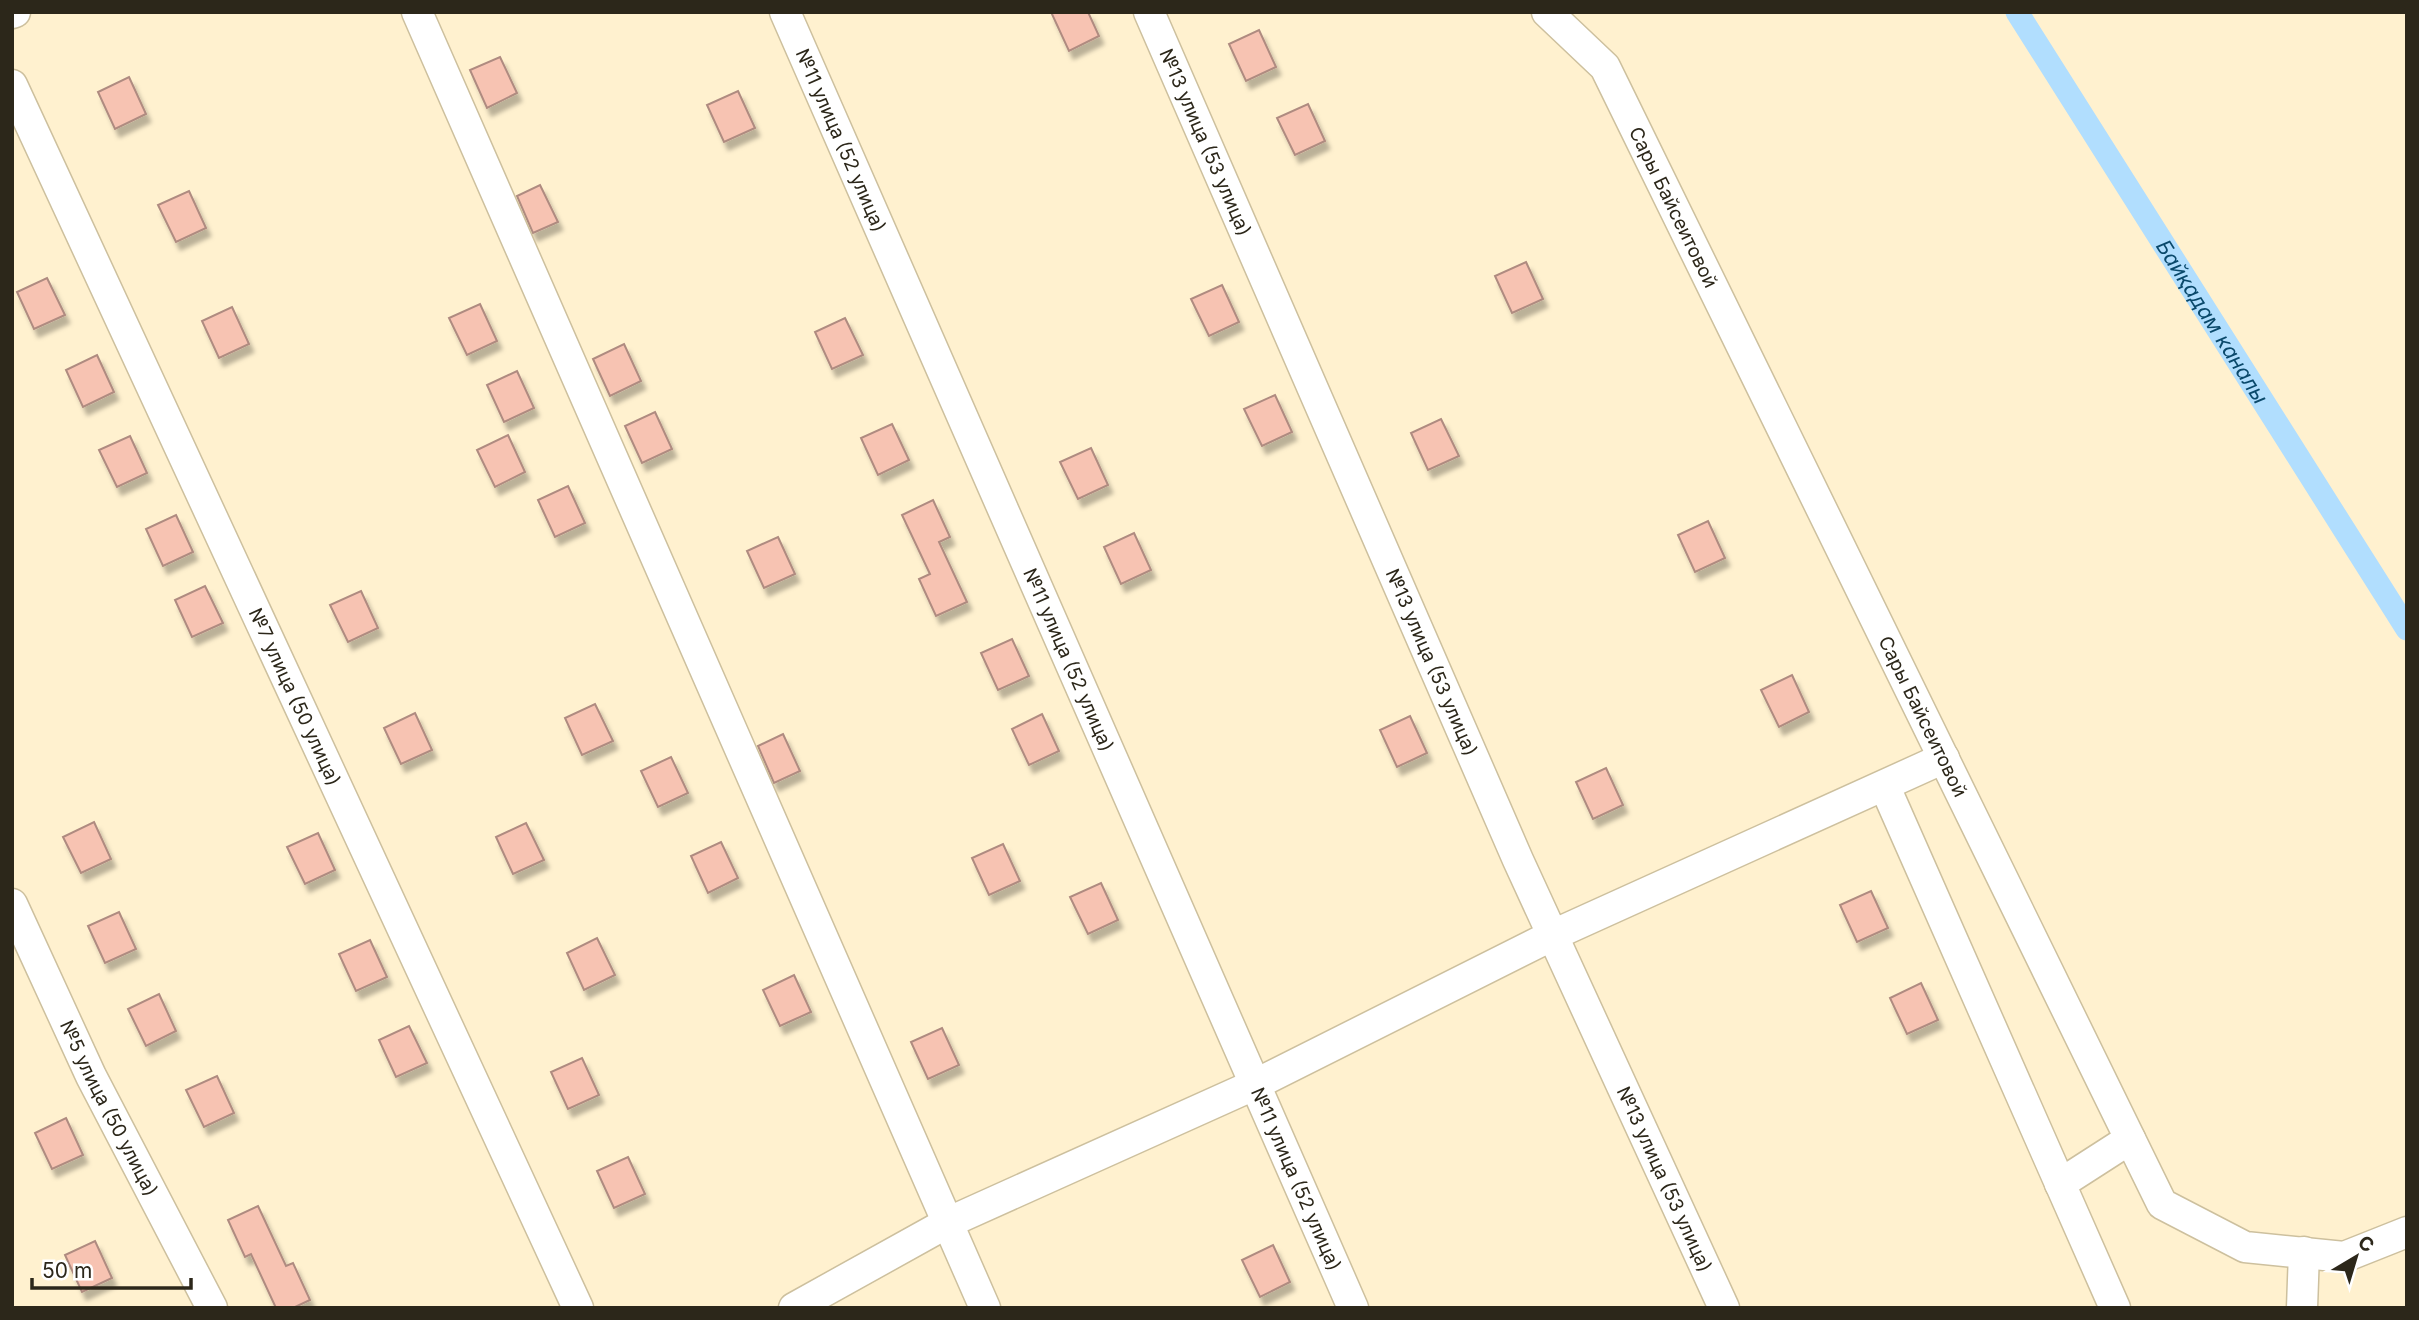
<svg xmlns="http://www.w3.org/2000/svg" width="2419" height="1320" font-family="Inter,sans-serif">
	<defs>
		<filter id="shadow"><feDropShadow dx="4.5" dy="8" stdDeviation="2" flood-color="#0004"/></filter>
	</defs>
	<rect width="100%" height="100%" fill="#fff1cf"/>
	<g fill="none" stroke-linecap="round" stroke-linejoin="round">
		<path stroke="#b1defe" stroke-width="23" id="s1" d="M2017,12L2407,629"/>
	</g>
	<g fill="#f7c3b2" stroke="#af8b80" stroke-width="2" filter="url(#shadow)">
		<path d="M1051,12H1088L1099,36L1069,51Z"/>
		<path d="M1259,30L1276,67L1246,81L1229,44Z"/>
		<path d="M500,57L517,93L487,108L470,70Z"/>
		<path d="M129,77L146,114L115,129L98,92Z"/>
		<path d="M738,91L755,128L724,142L707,105Z"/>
		<path d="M1308,104L1325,141L1295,155L1277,118Z"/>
		<path d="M540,185L558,222L533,233L517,196Z"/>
		<path d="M189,191L206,228L176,242L158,205Z"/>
		<path d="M1526,262L1543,299L1512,313L1495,276Z"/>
		<path d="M47,278L65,315L34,329L17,292Z"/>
		<path d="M1222,285L1239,322L1209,336L1191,299Z"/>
		<path d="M480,304L497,341L467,355L449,318Z"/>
		<path d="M232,307L249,344L219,358L202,321Z"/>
		<path d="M845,318L863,355L832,369L815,332Z"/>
		<path d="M624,344L641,381L610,396L593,359Z"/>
		<path d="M97,355L114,392L83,407L66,370Z"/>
		<path d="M517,371L534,408L504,422L487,385Z"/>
		<path d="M1275,395L1292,432L1262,446L1244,409Z"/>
		<path d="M655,412L672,449L642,463L625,426Z"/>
		<path d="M1441,419L1459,456L1428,470L1411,433Z"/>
		<path d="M892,424L909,460L878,475L861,438Z"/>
		<path d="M508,435L525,472L495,487L477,450Z"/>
		<path d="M130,436L147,473L117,487L99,450Z"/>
		<path d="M1091,448L1108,485L1078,499L1060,462Z"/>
		<path d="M568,486L585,523L555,537L538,500Z"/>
		<path d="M933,500L950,537L939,542L967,602L936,616L919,579L930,574L902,515Z"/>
		<path d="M176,515L193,552L163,566L146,529Z"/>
		<path d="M1708,521L1725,558L1695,572L1678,535Z"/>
		<path d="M1134,533L1151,570L1121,584L1104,547Z"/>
		<path d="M778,537L795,574L764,588L747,551Z"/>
		<path d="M205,586L223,623L192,637L175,600Z"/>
		<path d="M361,591L378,628L348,642L330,605Z"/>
		<path d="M1012,639L1029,676L998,690L981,653Z"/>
		<path d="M1792,675L1809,712L1779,727L1761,690Z"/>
		<path d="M595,704L613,741L582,755L565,718Z"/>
		<path d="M415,713L432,750L401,764L384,728Z"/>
		<path d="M1042,714L1059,751L1029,765L1012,729Z"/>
		<path d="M1410,716L1427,753L1397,767L1380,730Z"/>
		<path d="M783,734L800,771L774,783L758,746Z"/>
		<path d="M671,757L688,793L658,807L641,771Z"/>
		<path d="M1606,768L1623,805L1593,819L1576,782Z"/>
		<path d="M94,822L111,859L81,873L63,837Z"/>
		<path d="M526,823L544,860L513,874L496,837Z"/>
		<path d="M318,833L335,870L305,884L287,847Z"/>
		<path d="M721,842L738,878L708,893L691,856Z"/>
		<path d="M1003,844L1020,881L989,895L972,858Z"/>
		<path d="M1101,883L1118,920L1088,934L1070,897Z"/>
		<path d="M1871,891L1888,928L1857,942L1840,905Z"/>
		<path d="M119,912L136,949L105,963L88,926Z"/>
		<path d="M597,938L615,975L584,990L567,953Z"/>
		<path d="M370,940L387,977L356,991L339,954Z"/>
		<path d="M794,975L811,1012L780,1026L763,990Z"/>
		<path d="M1921,983L1938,1020L1907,1034L1890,998Z"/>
		<path d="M159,994L176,1031L146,1046L128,1009Z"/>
		<path d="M409,1026L427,1063L396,1077L379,1040Z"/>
		<path d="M942,1028L959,1065L928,1079L911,1042Z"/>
		<path d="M582,1058L599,1095L568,1109L551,1072Z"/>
		<path d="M217,1076L234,1113L204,1127L186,1090Z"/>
		<path d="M66,1118L83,1155L52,1169L35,1133Z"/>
		<path d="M628,1157L645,1194L614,1208L597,1171Z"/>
		<path d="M258,1206L286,1266L293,1263L310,1300L293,1308H276L251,1254L245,1257L228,1220Z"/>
		<path d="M95,1241L112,1278L82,1292L65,1255Z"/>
		<path d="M1273,1245L1290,1282L1260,1297L1242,1260Z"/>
	</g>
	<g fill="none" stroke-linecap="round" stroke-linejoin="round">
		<g stroke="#cdc09e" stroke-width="33">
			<g id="minor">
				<path d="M417,12L985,1308"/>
				<path id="s2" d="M785,12L1353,1308"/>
				<path id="s3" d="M1149,12L1518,860L1724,1308"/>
				<path id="s4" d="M1547,12L1605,67L2162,1204L2245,1247L2344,1257L2407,1232"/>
				<path d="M12,13L15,12"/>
				<path id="s5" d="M12,85L578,1308"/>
				<path d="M1885,787L2115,1308"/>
				<path id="s6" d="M12,904L91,1076L212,1308"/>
				<path d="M2060,1184L2130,1139"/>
				<path d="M794,1308L947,1223L1256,1084L1553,935L1944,758"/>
				<path d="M2302,1308L2304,1252"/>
			</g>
		</g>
		<use href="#minor" stroke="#fff" stroke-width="30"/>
	</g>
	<g text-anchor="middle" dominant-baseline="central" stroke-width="7" stroke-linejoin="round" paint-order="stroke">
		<g font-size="19" fill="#2c271a" stroke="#fff">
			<text stroke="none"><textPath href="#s2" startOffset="140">№11 улица (52 улица)</textPath></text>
			<text stroke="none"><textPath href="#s3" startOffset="142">№13 улица (53 улица)</textPath></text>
			<text stroke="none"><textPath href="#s4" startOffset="236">Сары Байсеитовой</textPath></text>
			<text stroke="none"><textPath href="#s2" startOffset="707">№11 улица (52 улица)</textPath></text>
			<text stroke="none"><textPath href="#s3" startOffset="709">№13 улица (53 улица)</textPath></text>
			<text stroke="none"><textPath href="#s5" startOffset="674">№7 улица (50 улица)</textPath></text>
			<text stroke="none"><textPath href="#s4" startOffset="803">Сары Байсеитовой</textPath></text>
			<text stroke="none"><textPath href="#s6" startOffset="226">№5 улица (50 улица)</textPath></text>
			<text stroke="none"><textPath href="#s2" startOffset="1274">№11 улица (52 улица)</textPath></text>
			<text stroke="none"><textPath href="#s3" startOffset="1276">№13 улица (53 улица)</textPath></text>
		</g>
		<g font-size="21" font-style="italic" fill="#0a496b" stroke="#fff">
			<text stroke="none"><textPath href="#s1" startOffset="366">Байқадам каналы</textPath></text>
		</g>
	</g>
	<rect width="2419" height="1320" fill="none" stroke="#2c271a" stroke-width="28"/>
	<g transform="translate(2356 1257) rotate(38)" stroke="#ffffff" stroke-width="5" paint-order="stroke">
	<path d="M0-5L12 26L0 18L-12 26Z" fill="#2c271a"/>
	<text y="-10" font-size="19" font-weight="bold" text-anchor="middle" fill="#2c271a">С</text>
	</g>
	<path d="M32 1278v10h159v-10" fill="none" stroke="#2c271a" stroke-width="3.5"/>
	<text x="42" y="1278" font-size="21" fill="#2c271a" stroke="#ffffff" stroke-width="5" paint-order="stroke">50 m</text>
</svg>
